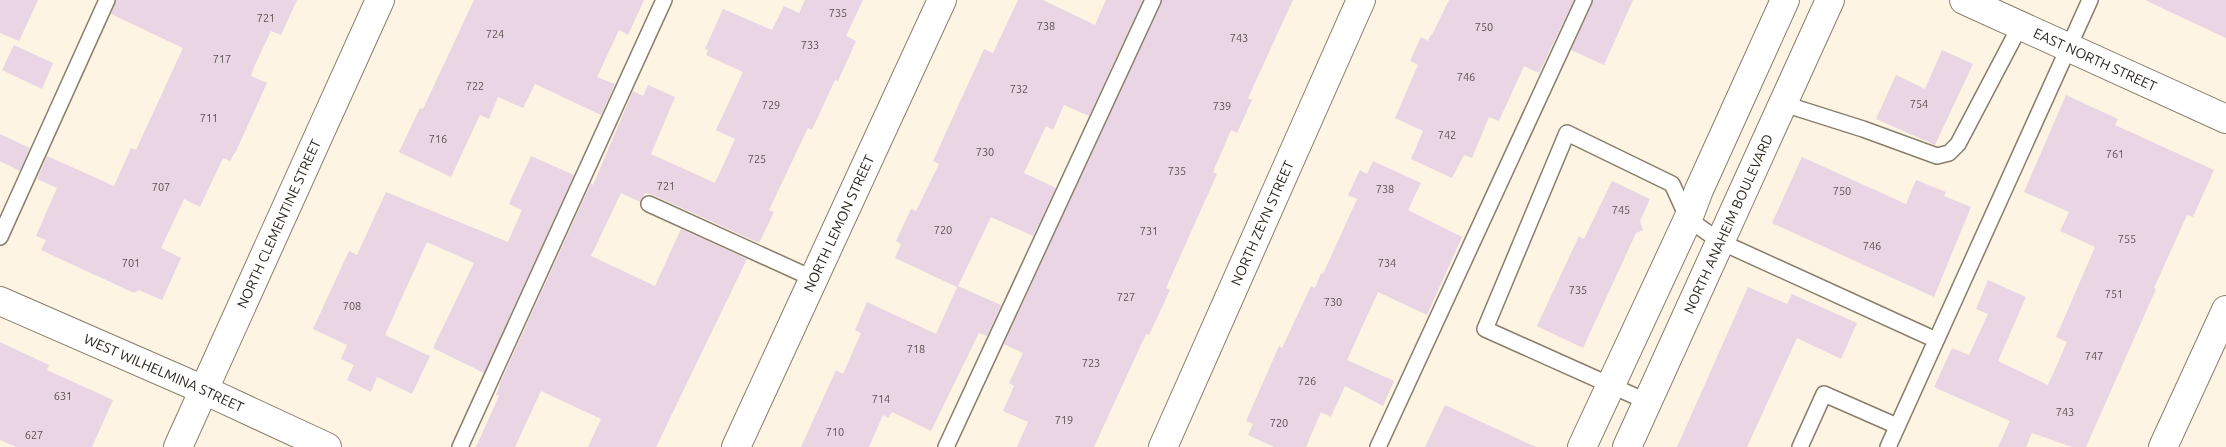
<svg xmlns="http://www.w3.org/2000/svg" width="2226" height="447" font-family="Ubuntu,sans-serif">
	<rect width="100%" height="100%" fill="#fdf4e3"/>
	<g fill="#ead5e4">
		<path d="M0,0H38L19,41L0,33Z"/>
		<path d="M116,0H297L281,35L271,31L254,67L251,76L267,83L237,149L230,161L223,158L200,207L184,199L161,248L181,258L162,300L139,290L134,293L41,250L46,240L36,236L57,188L37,179L47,156L114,186L131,148L136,150L183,48L111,14Z"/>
		<path d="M474,0H644L628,35L619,30L597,77L615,84L601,115L535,84L523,108L498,97L489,119L480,115L451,177L399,152L420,108L423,109Z"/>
		<path d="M805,0H863L846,36L856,41L838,81L835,80L812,130L808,128L769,210L774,212L759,243L653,195L645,193L640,202L621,193L591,256L655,286L681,229L747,259L656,447H588L601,419L541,391L515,447H476L499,396L496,395L501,381L591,183L593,185L633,91L643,96L648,85L675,97L651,154L715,183L735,139L716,130L743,72L706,55L708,50L705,49L723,9L772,30L784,6L799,13Z"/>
		<path d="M1018,0H1043L1095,25L1106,0H1143L1089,116L1064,105L1053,130L1046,126L1024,173L1056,188L1033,236L991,217L958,286L1001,305L987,336L979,333L931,431L892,412L888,418L883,415L869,447H801L836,370L843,374L861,333L855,330L867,302L936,334L957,287L895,258L901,244L896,241L911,209L916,211L939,164L933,161L984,49L993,53Z"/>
		<path d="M1162,0H1293L1248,98L1252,100L1237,133L1231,130L1213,172L1217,174L1166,288L1170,290L1149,335L1146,334L1094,447H1017L1028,422L1003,411L1014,386L1009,383L1023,353L1004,344Z"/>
		<path d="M1449,0H1574L1539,73L1524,66L1499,121L1489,117L1472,158L1464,155L1452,178L1411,159L1423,131L1395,118L1418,65L1410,61L1421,37L1428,41L1431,34L1432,35Z"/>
		<path d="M1593,0H1633L1604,65L1571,50Z"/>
		<path d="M2145,0H2226V38L2185,19Z"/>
		<path d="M14,45L53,63L42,89L2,70Z"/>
		<path d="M1942,50L1973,64L1935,145L1876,119L1896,75L1925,89Z"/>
		<path d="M2066,95L2118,119L2115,125L2214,170L2193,217L2187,215L2154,288L2156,289L2086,447H2072L2032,433L2026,447H1998L2010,421L1934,387L1952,348L1969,355L1988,314L1976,309L1988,280L2026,297L1998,361L2048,385L2067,342L2056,337L2095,247L2060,231L2069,212L2024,192Z"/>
		<path d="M0,134L30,148L20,171L0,161Z"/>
		<path d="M531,156L574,175L484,373L433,348L474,263L427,242L385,335L430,356L412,394L377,377L371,392L347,380L354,365L341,359L347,345L313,329L349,251L357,255L386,192L508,242L522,210L509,204Z"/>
		<path d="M1802,157L1906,204L1916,180L1946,192L1944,196L1971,207L1934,297L1772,223Z"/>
		<path d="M1373,161L1421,183L1408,210L1462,237L1427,315L1378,292L1347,360L1394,381L1383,406L1345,386L1331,417L1321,412L1306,447H1274L1248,435L1253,424L1246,421L1279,346L1282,348L1311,286L1315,288L1321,273L1323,274L1357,199L1348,195L1360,170L1367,174Z"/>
		<path d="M1612,181L1650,199L1640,221L1643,230L1636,233L1583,348L1537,326L1579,236L1584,239Z"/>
		<path d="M1748,287L1787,304L1792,294L1857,323L1841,359L1797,338L1747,447H1677Z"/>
		<path d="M0,342L49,365L47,370L113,400L92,447H16L0,440Z"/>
		<path d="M1445,405L1536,447H1425Z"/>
	</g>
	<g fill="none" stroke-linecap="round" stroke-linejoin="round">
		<g stroke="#897e6b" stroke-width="18">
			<g id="service">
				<path d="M1784,104L1863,129L1937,156L1949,153L1958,144L2020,26"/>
				<path d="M649,204L814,279"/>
				<path d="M0,237L107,0"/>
				<path d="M1648,402L1485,329L1567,133L1672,184L1688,219L1721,242L1936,340"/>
				<path d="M460,447L664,0"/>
				<path d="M946,447L1153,0"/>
				<path d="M1378,447L1584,0"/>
				<path d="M1800,447L1824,394L1897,426"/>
				<path d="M1888,447L2090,0"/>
			</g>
		</g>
		<g stroke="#897e6b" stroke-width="30">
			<g id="minor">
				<path id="s1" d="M1964,0L2226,119"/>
				<path id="s2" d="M0,301L204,390L327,447"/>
				<path id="s3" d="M178,447L380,0"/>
				<path id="s4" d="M736,447L942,0"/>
				<path id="s5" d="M1163,447L1361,0"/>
				<path d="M2163,447L2226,310"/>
			</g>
		</g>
		<g stroke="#897e6b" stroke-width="30">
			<g id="secondary">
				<path d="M1582,447L1688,219L1699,190L1785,0"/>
				<path id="s6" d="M1627,447L1830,0"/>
			</g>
		</g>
		<use href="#service" stroke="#fff" stroke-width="15"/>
		<use href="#minor" stroke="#fff" stroke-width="28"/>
		<use href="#secondary" stroke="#fff" stroke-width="28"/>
	</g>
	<g text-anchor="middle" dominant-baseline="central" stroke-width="5" stroke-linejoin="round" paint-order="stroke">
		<g font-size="11" fill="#5a5250">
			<text x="838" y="13">735</text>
			<text x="266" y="18">721</text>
			<text x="1046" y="26">738</text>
			<text x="1484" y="27">750</text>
			<text x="495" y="34">724</text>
			<text x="1239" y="38">743</text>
			<text x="810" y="45">733</text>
			<text x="222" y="59">717</text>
			<text x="1466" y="77">746</text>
			<text x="475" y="86">722</text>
			<text x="1019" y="89">732</text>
			<text x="1919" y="104">754</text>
			<text x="771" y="105">729</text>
			<text x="1222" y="106">739</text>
			<text x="209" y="118">711</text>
			<text x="1447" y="135">742</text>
			<text x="438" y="139">716</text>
			<text x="985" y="152">730</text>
			<text x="2115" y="154">761</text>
			<text x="757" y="159">725</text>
			<text x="1177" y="171">735</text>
			<text x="666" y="186">721</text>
			<text x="161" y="187">707</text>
			<text x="1385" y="189">738</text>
			<text x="1842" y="191">750</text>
			<text x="1621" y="210">745</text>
			<text x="943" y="230">720</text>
			<text x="1149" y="231">731</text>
			<text x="2127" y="239">755</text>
			<text x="1872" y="246">746</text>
			<text x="131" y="263">701</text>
			<text x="1387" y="263">734</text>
			<text x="1578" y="290">735</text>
			<text x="2114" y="294">751</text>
			<text x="1126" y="297">727</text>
			<text x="1333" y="302">730</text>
			<text x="352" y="306">708</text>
			<text x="916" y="349">718</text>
			<text x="2094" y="356">747</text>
			<text x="1091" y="363">723</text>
			<text x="1307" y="381">726</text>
			<text x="63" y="396">631</text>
			<text x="881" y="399">714</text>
			<text x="2065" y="412">743</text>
			<text x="1064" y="420">719</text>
			<text x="1279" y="423">720</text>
			<text x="835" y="432">710</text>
			<text x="34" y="435">627</text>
		</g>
		<g font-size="14" fill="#2a261e" stroke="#fff">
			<text stroke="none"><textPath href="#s1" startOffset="144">EAST NORTH STREET</textPath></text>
			<text stroke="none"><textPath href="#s3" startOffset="245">NORTH CLEMENTINE STREET</textPath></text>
			<text stroke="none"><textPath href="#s4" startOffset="246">NORTH LEMON STREET</textPath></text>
			<text stroke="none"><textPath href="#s5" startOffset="245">NORTH ZEYN STREET</textPath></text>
			<text stroke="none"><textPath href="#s6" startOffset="245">NORTH ANAHEIM BOULEVARD</textPath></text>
			<text stroke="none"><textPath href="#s2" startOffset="179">WEST WILHELMINA STREET</textPath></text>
		</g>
	</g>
</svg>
